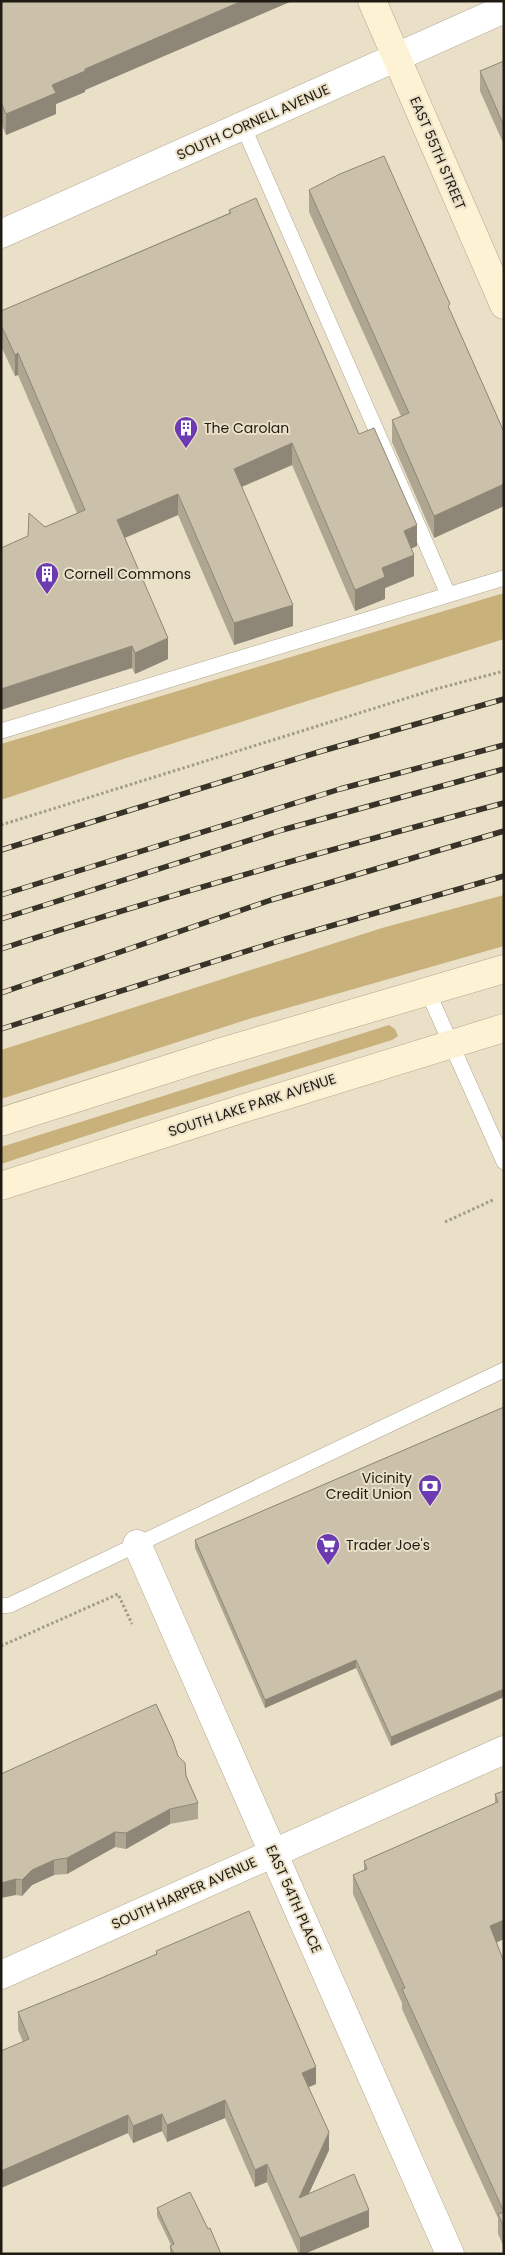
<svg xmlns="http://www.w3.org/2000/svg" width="505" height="2255" font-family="Poppins,sans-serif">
	<rect width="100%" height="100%" fill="#eae0c8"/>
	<g fill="#c8b17b">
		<path d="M504,593V639L117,761L1,800V744Z"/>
		<path d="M504,895V946L252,1018L1,1099V1050L382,928Z"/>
		<path d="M389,1025L395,1029L398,1036L392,1040L131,1121L1,1164V1147Z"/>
	</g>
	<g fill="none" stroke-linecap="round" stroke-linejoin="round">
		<g stroke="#b0a68f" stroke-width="16">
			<g id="lane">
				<path d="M243,126L448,594"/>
				<path d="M1,731L504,578"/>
				<path d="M427,990L504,1162"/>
				<path d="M1,1606L10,1605L504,1370"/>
			</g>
		</g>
		<g stroke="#b0a68f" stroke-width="29">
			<g id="street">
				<path d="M1,234L504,9"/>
				<path d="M137,1544L450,2254"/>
				<path d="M1,1975L504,1750"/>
			</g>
		</g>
		<g stroke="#b0a68f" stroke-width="29">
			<g id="secondary">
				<path d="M372,1L504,305"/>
				<path d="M1,1122L218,1053L504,969"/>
				<path d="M1,1186L238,1110L504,1028"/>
			</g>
		</g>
		<g stroke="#a29b88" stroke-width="3" stroke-dasharray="2.5 2.5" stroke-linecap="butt">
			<path d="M1,825L436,689L504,671"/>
			<path d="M445,1222L493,1200"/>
			<path d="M1,1646L118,1594L132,1624"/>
		</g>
		<use href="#lane" stroke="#fff" stroke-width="15"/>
		<use href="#street" stroke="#fff" stroke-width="28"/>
		<use href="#secondary" stroke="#fdf2d4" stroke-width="28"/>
		<g stroke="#373328" stroke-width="5.5">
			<g id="rail">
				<path d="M1,850L322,751L504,699"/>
				<path d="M1,895L340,789L504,745"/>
				<path d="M1,919L282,830L504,769"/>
				<path d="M1,949C167,895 335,848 504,803"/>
				<path d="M1,993L271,900L504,831"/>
				<path d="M1,1029L282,940L504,876"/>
			</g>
		</g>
		<use href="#rail" stroke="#eae0c8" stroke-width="4" stroke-dasharray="11" stroke-linecap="butt"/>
	</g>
	<g fill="#afa692">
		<path d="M1,1H292L85,90V92L56,104V114L6,135L1,123Z"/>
		<path d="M504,61V145L480,91V71Z"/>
		<path d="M309,190L450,311L504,432V506L434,538L392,442V420L401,416L309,212Z"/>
		<path d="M229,210L359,434L417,546L411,548L414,576L385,588V599L355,611L292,465L242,487L293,626L234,645L178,515L125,538L168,659L135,674L132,668L28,536L45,527L77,513L18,375L15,376L1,346V311L229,213Z"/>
		<path d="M504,1407L391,1746L356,1668L265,1708L195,1548V1540Z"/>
		<path d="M178,1756L198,1803V1819L170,1824L126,1849L115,1847L67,1874L54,1875L32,1885L22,1896L16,1895L1,1774Z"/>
		<path d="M504,1791V1939L496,1943L504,1962V2247L498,2234V2218L402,2009V2003L353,1894V1875L364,1871V1861L495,1803V1794Z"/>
		<path d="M156,1951L316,2084L309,2087L329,2150L309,2193L369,2227L304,2254H299L267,2182L255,2187L225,2118L167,2142L162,2131L133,2143L128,2133L1,2188V2051L23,2042L18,2030V2012L99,1979L156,1954Z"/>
		<path d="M157,2208L208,2229L221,2254H170V2246L171,2245L157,2216Z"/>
	</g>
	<g fill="#8e8777">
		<path d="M242,1H292L85,90V92L56,104V114L6,135V114L52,85L85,69Z"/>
		<path d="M18,353V375L15,376V355Z"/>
		<path d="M292,443V465L234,490V469Z"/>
		<path d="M504,484V506L434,538V516Z"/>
		<path d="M178,494V515L117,541V520Z"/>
		<path d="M417,525V546L404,552V531Z"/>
		<path d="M414,555V576L385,588V599L355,611V590L382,568Z"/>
		<path d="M293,605V626L234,645V623Z"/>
		<path d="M168,638V659L135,674V653Z"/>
		<path d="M132,646V668L1,710V689Z"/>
		<path d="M356,1660V1668L265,1708V1700Z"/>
		<path d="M504,1689V1697L391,1746V1737Z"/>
		<path d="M170,1809V1824L126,1849V1833Z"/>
		<path d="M115,1832V1847L67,1874V1858Z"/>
		<path d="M54,1860V1875L32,1885L22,1896V1880L32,1870Z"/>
		<path d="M16,1879V1895L1,1898V1883Z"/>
		<path d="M504,1920V1939L490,1945V1926Z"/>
		<path d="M316,2067V2084L302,2090V2073Z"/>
		<path d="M225,2100V2118L167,2142V2125Z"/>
		<path d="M162,2114V2131L133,2143V2126Z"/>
		<path d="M128,2115V2133L1,2188V2171Z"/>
		<path d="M329,2132V2150L299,2215V2198Z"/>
		<path d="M267,2164V2182L255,2187V2170Z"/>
		<path d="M369,2210V2227L304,2254H300V2238Z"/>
	</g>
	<g fill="#cbc1aa" stroke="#8e8777">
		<path d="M1,1H242L85,69V71L52,85L56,93L6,114L1,102Z"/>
		<path d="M504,61V126L480,71Z"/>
		<path d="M384,156L450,304L448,306L504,432V484L434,516L392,420L409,413L309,190L340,174Z"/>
		<path d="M256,198L359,434L374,428L417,525L404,531L414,555L382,568L385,577L355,590L292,443L234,469L293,605L234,623L178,494L117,520L168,638L135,653L132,646L1,689V548L28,536L29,513L45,527L85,510L18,353L15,355L1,325V311L231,213L229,210Z"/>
		<path d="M504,1407V1689L391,1737L356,1660L265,1700L195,1540Z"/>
		<path d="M156,1704L173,1741L178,1756L185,1763L186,1776L198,1803L170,1809L126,1833L115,1832L67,1858L54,1860L32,1870L22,1880L16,1879L1,1883V1774Z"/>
		<path d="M504,1791V1920L490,1926L504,1962V2228L498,2214L504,2212L402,1989L405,1988L353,1875L367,1869L364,1861L498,1802L495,1794Z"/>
		<path d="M249,1911L316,2067L302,2073L329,2132L299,2198L354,2174L369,2210L300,2238L267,2164L255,2170L225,2100L167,2125L162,2114L133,2126L128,2115L1,2171V2051L29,2039L18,2012L99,1979L157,1954L156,1951Z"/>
		<path d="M190,2192L208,2229L210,2228L221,2254H174L170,2246L174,2244L157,2208Z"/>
	</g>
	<defs>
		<g id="building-pin" transform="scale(1.25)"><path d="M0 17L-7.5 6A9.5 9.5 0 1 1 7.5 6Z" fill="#6c3bb2" stroke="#eae0c8"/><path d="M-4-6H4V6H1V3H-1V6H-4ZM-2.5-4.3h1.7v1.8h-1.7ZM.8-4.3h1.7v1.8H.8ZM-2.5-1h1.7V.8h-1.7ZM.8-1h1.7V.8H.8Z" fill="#fff"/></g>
		<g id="bank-pin" transform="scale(1.25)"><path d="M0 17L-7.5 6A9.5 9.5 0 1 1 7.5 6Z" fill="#6c3bb2" stroke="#eae0c8"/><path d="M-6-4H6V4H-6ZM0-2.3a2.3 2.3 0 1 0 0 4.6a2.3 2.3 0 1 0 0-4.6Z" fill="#fff"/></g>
		<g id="supermarket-pin" transform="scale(1.25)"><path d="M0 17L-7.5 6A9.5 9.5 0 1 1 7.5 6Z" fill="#6c3bb2" stroke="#eae0c8"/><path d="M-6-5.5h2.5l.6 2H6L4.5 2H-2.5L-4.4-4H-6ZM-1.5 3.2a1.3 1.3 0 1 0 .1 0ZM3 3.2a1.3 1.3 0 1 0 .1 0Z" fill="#fff"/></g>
	</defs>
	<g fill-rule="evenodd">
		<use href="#building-pin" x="186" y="428"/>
		<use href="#building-pin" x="47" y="574"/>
		<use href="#bank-pin" x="430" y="1486"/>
		<use href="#supermarket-pin" x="328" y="1545"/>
	</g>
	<g text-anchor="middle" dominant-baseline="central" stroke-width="4" stroke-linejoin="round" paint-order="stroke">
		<g font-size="14" fill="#1f1b12" stroke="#eae0c8">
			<text transform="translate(253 122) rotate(-24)">SOUTH CORNELL AVENUE</text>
			<text transform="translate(438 153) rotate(67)">EAST 55TH STREET</text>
			<text transform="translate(252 1105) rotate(-18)">SOUTH LAKE PARK AVENUE</text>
			<text transform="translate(184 1893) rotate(-24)">SOUTH HARPER AVENUE</text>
			<text transform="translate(294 1899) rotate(66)">EAST 54TH PLACE</text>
		</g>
		<g font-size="14" fill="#1f1b12" stroke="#eae0c8" text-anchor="start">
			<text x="204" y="428">The Carolan</text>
			<text x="64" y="574">Cornell Commons</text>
			<text x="412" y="1478" text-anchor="end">Vicinity<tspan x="412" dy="16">Credit Union</tspan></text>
			<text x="346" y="1545">Trader Joe's</text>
		</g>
	</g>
	<rect width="505" height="2255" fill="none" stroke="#1f1b12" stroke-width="5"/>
</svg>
